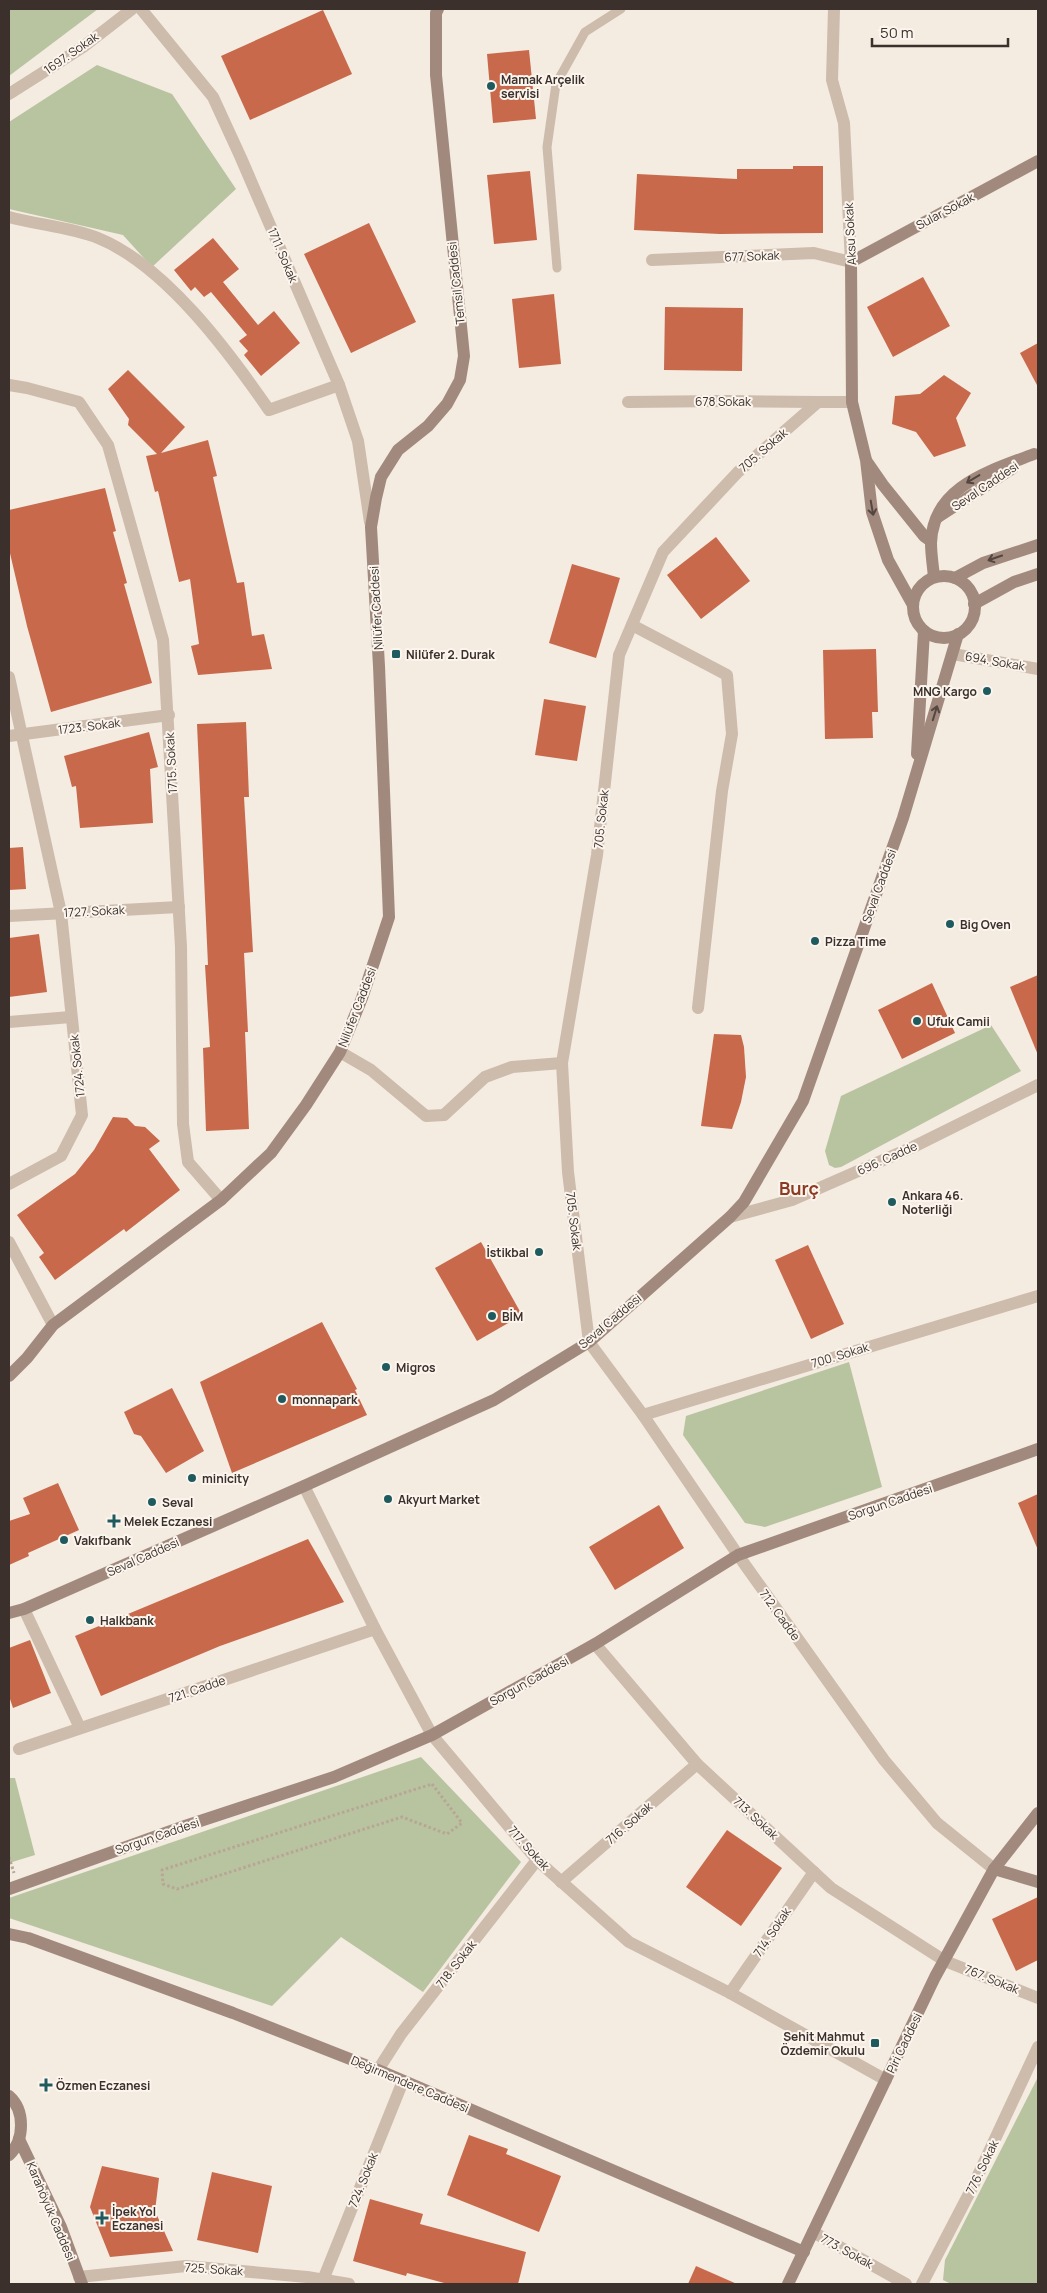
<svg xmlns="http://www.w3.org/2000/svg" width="1047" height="2293" font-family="Manrope,sans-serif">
	<rect width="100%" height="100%" fill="#f4ebe1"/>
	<g fill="#b8c4a0">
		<path d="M9,9H98L9,76Z"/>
		<path d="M97,65L172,94L236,189L152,267L123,235L9,209V122Z"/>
		<path d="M991,1025L1021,1071L841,1167L835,1168L829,1165L825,1151L841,1096Z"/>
		<path d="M849,1362L882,1487L765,1527L745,1523L683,1435L686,1416Z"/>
		<path d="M421,1757L521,1862L423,1992L341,1937L272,2006L9,1918V1898Z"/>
		<path d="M9,1778H15L35,1855L9,1863Z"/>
		<path d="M1038,2077V2284H951L943,2280L945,2260Z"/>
	</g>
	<g fill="#c8694b">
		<path d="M323,10L352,74L250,120L221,56Z"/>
		<path d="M529,50L536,119L493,123L487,54Z"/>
		<path d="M793,166H823V233L720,234L634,230L637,174L737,179V169H793Z"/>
		<path d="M530,171L537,240L494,244L487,175Z"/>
		<path d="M369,223L416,322L351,353L304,254Z"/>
		<path d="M213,238L239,269L223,282L258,325L274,311L300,343L261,376L244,355L248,351L239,341L247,335L211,292L204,297L195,287L191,291L174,270Z"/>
		<path d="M923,277L950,326L893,357L867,307Z"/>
		<path d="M554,294L561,364L519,368L512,299Z"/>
		<path d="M665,307L743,308L742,371L664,370Z"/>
		<path d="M1038,343V387L1020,353Z"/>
		<path d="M128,370L185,427L161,453L208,440L217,476L213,477L237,583L244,582L252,636L264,634L272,669L198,675L191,646L199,644L190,579L179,582L158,491L155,492L146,456L157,454L128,425L129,419L108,389Z"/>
		<path d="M944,375L971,393L956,418L966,446L934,457L916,432L892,424L895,396L920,394Z"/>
		<path d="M105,488L116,531L113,532L127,583L124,584L152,683L51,712L27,626L9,549V510Z"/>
		<path d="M716,537L750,581L701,619L667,575Z"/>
		<path d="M572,564L620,578L596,658L549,643Z"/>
		<path d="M876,649L878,712H872L873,738L825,739L823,650Z"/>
		<path d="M544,699L586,706L577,761L535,755Z"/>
		<path d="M246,722L249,797H244L253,952L244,953L248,1032H245L249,1129L206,1131L203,1048L210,1047L205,965H208L197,724Z"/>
		<path d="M149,732L158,767L150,769L153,823L80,828L76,786L72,787L64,756Z"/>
		<path d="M23,847L26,889L9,890V848Z"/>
		<path d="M39,934L47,992L9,997V938Z"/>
		<path d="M1038,975V1055L1010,987Z"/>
		<path d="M932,983L955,1033L902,1059L878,1010Z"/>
		<path d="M714,1034L741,1035L744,1047L746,1077L741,1102L732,1129L701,1126Z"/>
		<path d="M113,1117L127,1118L135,1126L145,1127L160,1141L149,1149L180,1190L126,1232L124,1229L55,1280L39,1257L44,1253L17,1215L75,1174L94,1150Z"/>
		<path d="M481,1242L522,1315L477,1341L435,1268Z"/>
		<path d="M808,1245L844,1324L811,1339L775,1260Z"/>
		<path d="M322,1322L357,1389L355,1390L367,1415L232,1473L200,1382Z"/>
		<path d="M172,1388L204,1451L166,1473L141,1436L134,1434L124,1412Z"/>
		<path d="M58,1483L79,1530L28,1553L29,1556L9,1565V1521L30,1514L23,1498Z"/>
		<path d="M1038,1494V1550L1018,1503Z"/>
		<path d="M659,1505L684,1548L615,1590L589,1547Z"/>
		<path d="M308,1539L344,1602L220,1646L101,1696L75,1636Z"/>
		<path d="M30,1640L51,1693L13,1708L9,1696V1648Z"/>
		<path d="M727,1830L782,1868L741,1926L686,1887Z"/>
		<path d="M1038,1897V1960L1016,1971L992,1919Z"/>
		<path d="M469,2135L508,2149L506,2154L561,2176L539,2232L447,2195Z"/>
		<path d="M102,2166L159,2178L155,2211L173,2251L110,2257L90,2207Z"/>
		<path d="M212,2172L272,2186L258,2253L197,2240Z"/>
		<path d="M370,2199L423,2214L420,2224L526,2252L518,2284H448L407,2273L406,2276L353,2261Z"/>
		<path d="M696,2266L737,2284H688Z"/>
	</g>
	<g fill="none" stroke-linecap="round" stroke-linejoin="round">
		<g stroke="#b9a596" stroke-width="3" stroke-dasharray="2.5 2.5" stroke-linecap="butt">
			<path d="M432,1784L462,1823L447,1834L402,1817L177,1889L163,1884L162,1870Z"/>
			<path d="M9,1857L14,1873"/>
		</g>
		<path stroke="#cdbbac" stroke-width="9" d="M557,268L547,147L556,84L585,32L621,9"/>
		<g stroke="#cdbbac" stroke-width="12">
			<path d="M141,9L213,97L241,158L339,385L358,441L370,522"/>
			<path d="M9,94L83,47L132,9"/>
			<path d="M9,217C38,225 70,227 98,238C165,265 229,352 269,410L339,385"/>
			<path d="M652,260L814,253L851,262L844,123L832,80L834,9"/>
			<path d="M9,385L27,388L79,402L108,445L163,640L181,947L183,1124L188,1162L221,1200"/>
			<path d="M628,402L724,401L818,402"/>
			<path d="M852,402H818L738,472L663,552L619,655L597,855L562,1063L568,1172L589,1342L643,1415L738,1555L884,1760L937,1823L994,1869"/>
			<path d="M632,625L727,675L732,734L722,791L698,1008"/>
			<path d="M953,654L1038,669"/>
			<path d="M9,677L61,913L82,1115L61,1156L9,1184"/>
			<path d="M9,736L169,715"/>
			<path d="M9,916L179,907"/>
			<path d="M9,1022L71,1017"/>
			<path d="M340,1052L371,1070L426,1116L444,1115L485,1077L512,1067L562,1063"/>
			<path d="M730,1217L792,1200L913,1147L1038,1085"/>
			<path d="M9,1242L53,1325"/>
			<path d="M643,1415L1038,1296"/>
			<path d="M304,1486L375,1629L432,1735L537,1860L629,1942L730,1993L886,2080"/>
			<path d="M24,1609L80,1728"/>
			<path d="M595,1644L697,1764L831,1888L945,1961L1038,1998"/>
			<path d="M19,1749L375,1629"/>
			<path d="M561,1882L697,1764"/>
			<path d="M730,1993L814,1872"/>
			<path d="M378,2070L401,2034L537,1860"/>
			<path d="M813,2232L906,2284"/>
			<path d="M79,2277L186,2266L307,2277L349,2284"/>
			<path d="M323,2280L403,2081"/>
			<path d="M922,2284L973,2186L1038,2047"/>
		</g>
		<g stroke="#a18a7d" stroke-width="12">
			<path d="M867,462L883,485L924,536L931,541"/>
			<path d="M938,517L1013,468"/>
			<circle cx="944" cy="607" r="31"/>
			<path d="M934,577C933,566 931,554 931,543C933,486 990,471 1034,454"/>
			<path d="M955,578L983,563L1038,545"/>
			<path d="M974,604L1014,582L1038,574"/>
			<path d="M913,605L888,560L872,512L866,460L852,402L851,262L1038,161"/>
			<path d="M917,754L924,631"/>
			<path d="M9,1376L27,1358L53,1325L221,1200L271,1153L306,1105L340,1052L362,998L389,917L379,666L371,527L376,498L381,477L398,450L428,426L447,404L460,380L464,356L436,75V13L438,9"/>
			<path d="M9,1613L24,1609L304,1486L494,1400L589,1342L730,1217L744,1202L803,1101L903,818L958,634"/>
			<path d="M994,1869L1038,1882"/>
			<path d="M9,1889L185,1826L334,1777L432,1735L595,1644L738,1555L1038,1449"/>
			<path d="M9,1934L28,1938L233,2013L378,2070L804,2252"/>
			<path d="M9,2096C25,2110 25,2140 9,2155"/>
			<path d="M19,2139L61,2227L82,2284"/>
			<path d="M788,2284L935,1977L994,1869L1038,1813"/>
		</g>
	</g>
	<defs><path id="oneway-shaft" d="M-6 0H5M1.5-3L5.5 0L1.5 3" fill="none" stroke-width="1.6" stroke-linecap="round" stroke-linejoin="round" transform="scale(1.25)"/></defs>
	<g stroke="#544640">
		<use href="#oneway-shaft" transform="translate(973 479) rotate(149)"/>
		<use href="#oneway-shaft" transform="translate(872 508) rotate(80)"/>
		<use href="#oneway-shaft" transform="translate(995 558) rotate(161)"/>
		<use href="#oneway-shaft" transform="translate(935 713) rotate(-73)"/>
	</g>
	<g fill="#1f5a5e" stroke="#fbf5ee" stroke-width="2">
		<circle cx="491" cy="86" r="5"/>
		<rect x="391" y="649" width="10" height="10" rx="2.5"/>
		<circle cx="987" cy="691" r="5"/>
		<circle cx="950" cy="924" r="5"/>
		<circle cx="815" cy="941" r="5"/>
		<circle cx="917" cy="1021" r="5"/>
		<circle cx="892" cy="1202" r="5"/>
		<circle cx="539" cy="1252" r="5"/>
		<circle cx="492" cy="1316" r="5"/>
		<circle cx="386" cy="1367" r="5"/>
		<circle cx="282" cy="1399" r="5"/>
		<circle cx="192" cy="1478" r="5"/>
		<circle cx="388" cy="1499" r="5"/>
		<circle cx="152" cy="1502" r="5"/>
		<path d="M111.5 1513.5h5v5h5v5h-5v5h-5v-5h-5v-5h5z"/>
		<circle cx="64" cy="1540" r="5"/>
		<circle cx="90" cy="1620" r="5"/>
		<rect x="870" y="2038" width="10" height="10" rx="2.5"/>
		<path d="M43.5 2077.5h5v5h5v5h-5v5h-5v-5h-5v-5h5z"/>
		<path d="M99.5 2210.5h5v5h5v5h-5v5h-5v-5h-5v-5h5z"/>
	</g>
	<g text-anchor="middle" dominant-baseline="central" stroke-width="4" stroke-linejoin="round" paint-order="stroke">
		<g font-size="12" fill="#3b302b" stroke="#fbf5ee">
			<text transform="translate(71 53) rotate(-35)">1697. Sokak</text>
			<text transform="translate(945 211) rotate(-28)">Sular Sokak</text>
			<text transform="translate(850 234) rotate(-93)">Aksu Sokak</text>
			<text transform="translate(283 255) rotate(67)">1711. Sokak</text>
			<text transform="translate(752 256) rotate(-2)">677 Sokak</text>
			<text transform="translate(456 283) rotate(-96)">Temsil Caddesi</text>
			<text x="723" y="401">678 Sokak</text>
			<text transform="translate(763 450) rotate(-41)">705. Sokak</text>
			<text transform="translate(985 486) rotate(-34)">Seval Caddesi</text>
			<text transform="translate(376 608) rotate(-93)">Nilüfer Caddesi</text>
			<text transform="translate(995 661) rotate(10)">694. Sokak</text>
			<text transform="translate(89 726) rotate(-7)">1723. Sokak</text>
			<text transform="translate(171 763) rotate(-93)">1715. Sokak</text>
			<text transform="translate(601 819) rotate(-84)">705. Sokak</text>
			<text transform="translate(879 886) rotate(-70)">Seval Caddesi</text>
			<text transform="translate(94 911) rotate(-3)">1727. Sokak</text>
			<text transform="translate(357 1007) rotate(-69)">Nilüfer Caddesi</text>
			<text transform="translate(77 1066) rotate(-96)">1724. Sokak</text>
			<text transform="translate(887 1158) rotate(-24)">696. Cadde</text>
			<text transform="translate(574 1221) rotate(83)">705. Sokak</text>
			<text transform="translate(610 1321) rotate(-40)">Seval Caddesi</text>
			<text transform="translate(840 1355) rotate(-17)">700. Sokak</text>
			<text transform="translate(890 1502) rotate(-19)">Sorgun Caddesi</text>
			<text transform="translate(143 1557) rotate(-24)">Seval Caddesi</text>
			<text transform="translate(780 1615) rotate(54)">712. Cadde</text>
			<text transform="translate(529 1681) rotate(-29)">Sorgun Caddesi</text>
			<text transform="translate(197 1689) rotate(-19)">721. Cadde</text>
			<text transform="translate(756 1818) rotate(43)">713. Sokak</text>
			<text transform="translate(629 1823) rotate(-41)">716. Sokak</text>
			<text transform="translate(157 1836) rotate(-19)">Sorgun Caddesi</text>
			<text transform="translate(529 1848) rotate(48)">717. Sokak</text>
			<text transform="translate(772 1932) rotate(-56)">714. Sokak</text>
			<text transform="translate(456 1964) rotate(-52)">718. Sokak</text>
			<text transform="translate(992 1979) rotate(22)">767. Sokak</text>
			<text transform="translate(904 2043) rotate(-64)">Piri Caddesi</text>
			<text transform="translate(410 2084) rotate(23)">Değirmendere Caddesi</text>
			<text transform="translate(982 2167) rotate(-64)">776. Sokak</text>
			<text transform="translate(363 2180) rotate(-68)">724. Sokak</text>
			<text transform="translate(51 2211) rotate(67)">Karahöyük Caddesi</text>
			<text transform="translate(847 2251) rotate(29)">773. Sokak</text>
			<text transform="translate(214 2269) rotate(4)">725. Sokak</text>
		</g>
		<g font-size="12" font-weight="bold" fill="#3b302b" stroke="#fbf5ee" text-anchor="start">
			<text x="501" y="79">Mamak Arçelik<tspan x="501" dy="14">servisi</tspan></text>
			<text x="406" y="654">Nilüfer 2. Durak</text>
			<text x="977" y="691" text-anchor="end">MNG Kargo</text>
			<text x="960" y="924">Big Oven</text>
			<text x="825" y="941">Pizza Time</text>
			<text x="927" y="1021">Ufuk Camii</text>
			<text x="902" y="1195">Ankara 46.<tspan x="902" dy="14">Noterliği</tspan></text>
			<text x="529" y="1252" text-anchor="end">İstikbal</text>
			<text x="502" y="1316">BİM</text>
			<text x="396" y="1367">Migros</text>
			<text x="292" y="1399">monnapark</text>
			<text x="202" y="1478">minicity</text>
			<text x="398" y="1499">Akyurt Market</text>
			<text x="162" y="1502">Seval</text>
			<text x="124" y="1521">Melek Eczanesi</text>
			<text x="74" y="1540">Vakıfbank</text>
			<text x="100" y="1620">Halkbank</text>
			<text x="865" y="2036" text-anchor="end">Şehit Mahmut<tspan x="865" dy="14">Özdemir Okulu</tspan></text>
			<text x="56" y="2085">Özmen Eczanesi</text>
			<text x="112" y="2211">İpek Yol<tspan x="112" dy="14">Eczanesi</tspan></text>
		</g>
		<g font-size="18" font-weight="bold" fill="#8c3b22" stroke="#fbf5ee">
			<text x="799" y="1188">Burç</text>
		</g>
	</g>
	<rect width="1047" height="2293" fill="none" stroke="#3b302b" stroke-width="20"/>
	<path d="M872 38v8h136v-8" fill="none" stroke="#3b302b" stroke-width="2.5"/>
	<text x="880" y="38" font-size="15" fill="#3b302b" stroke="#fbf5ee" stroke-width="4" paint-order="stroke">50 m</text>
</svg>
